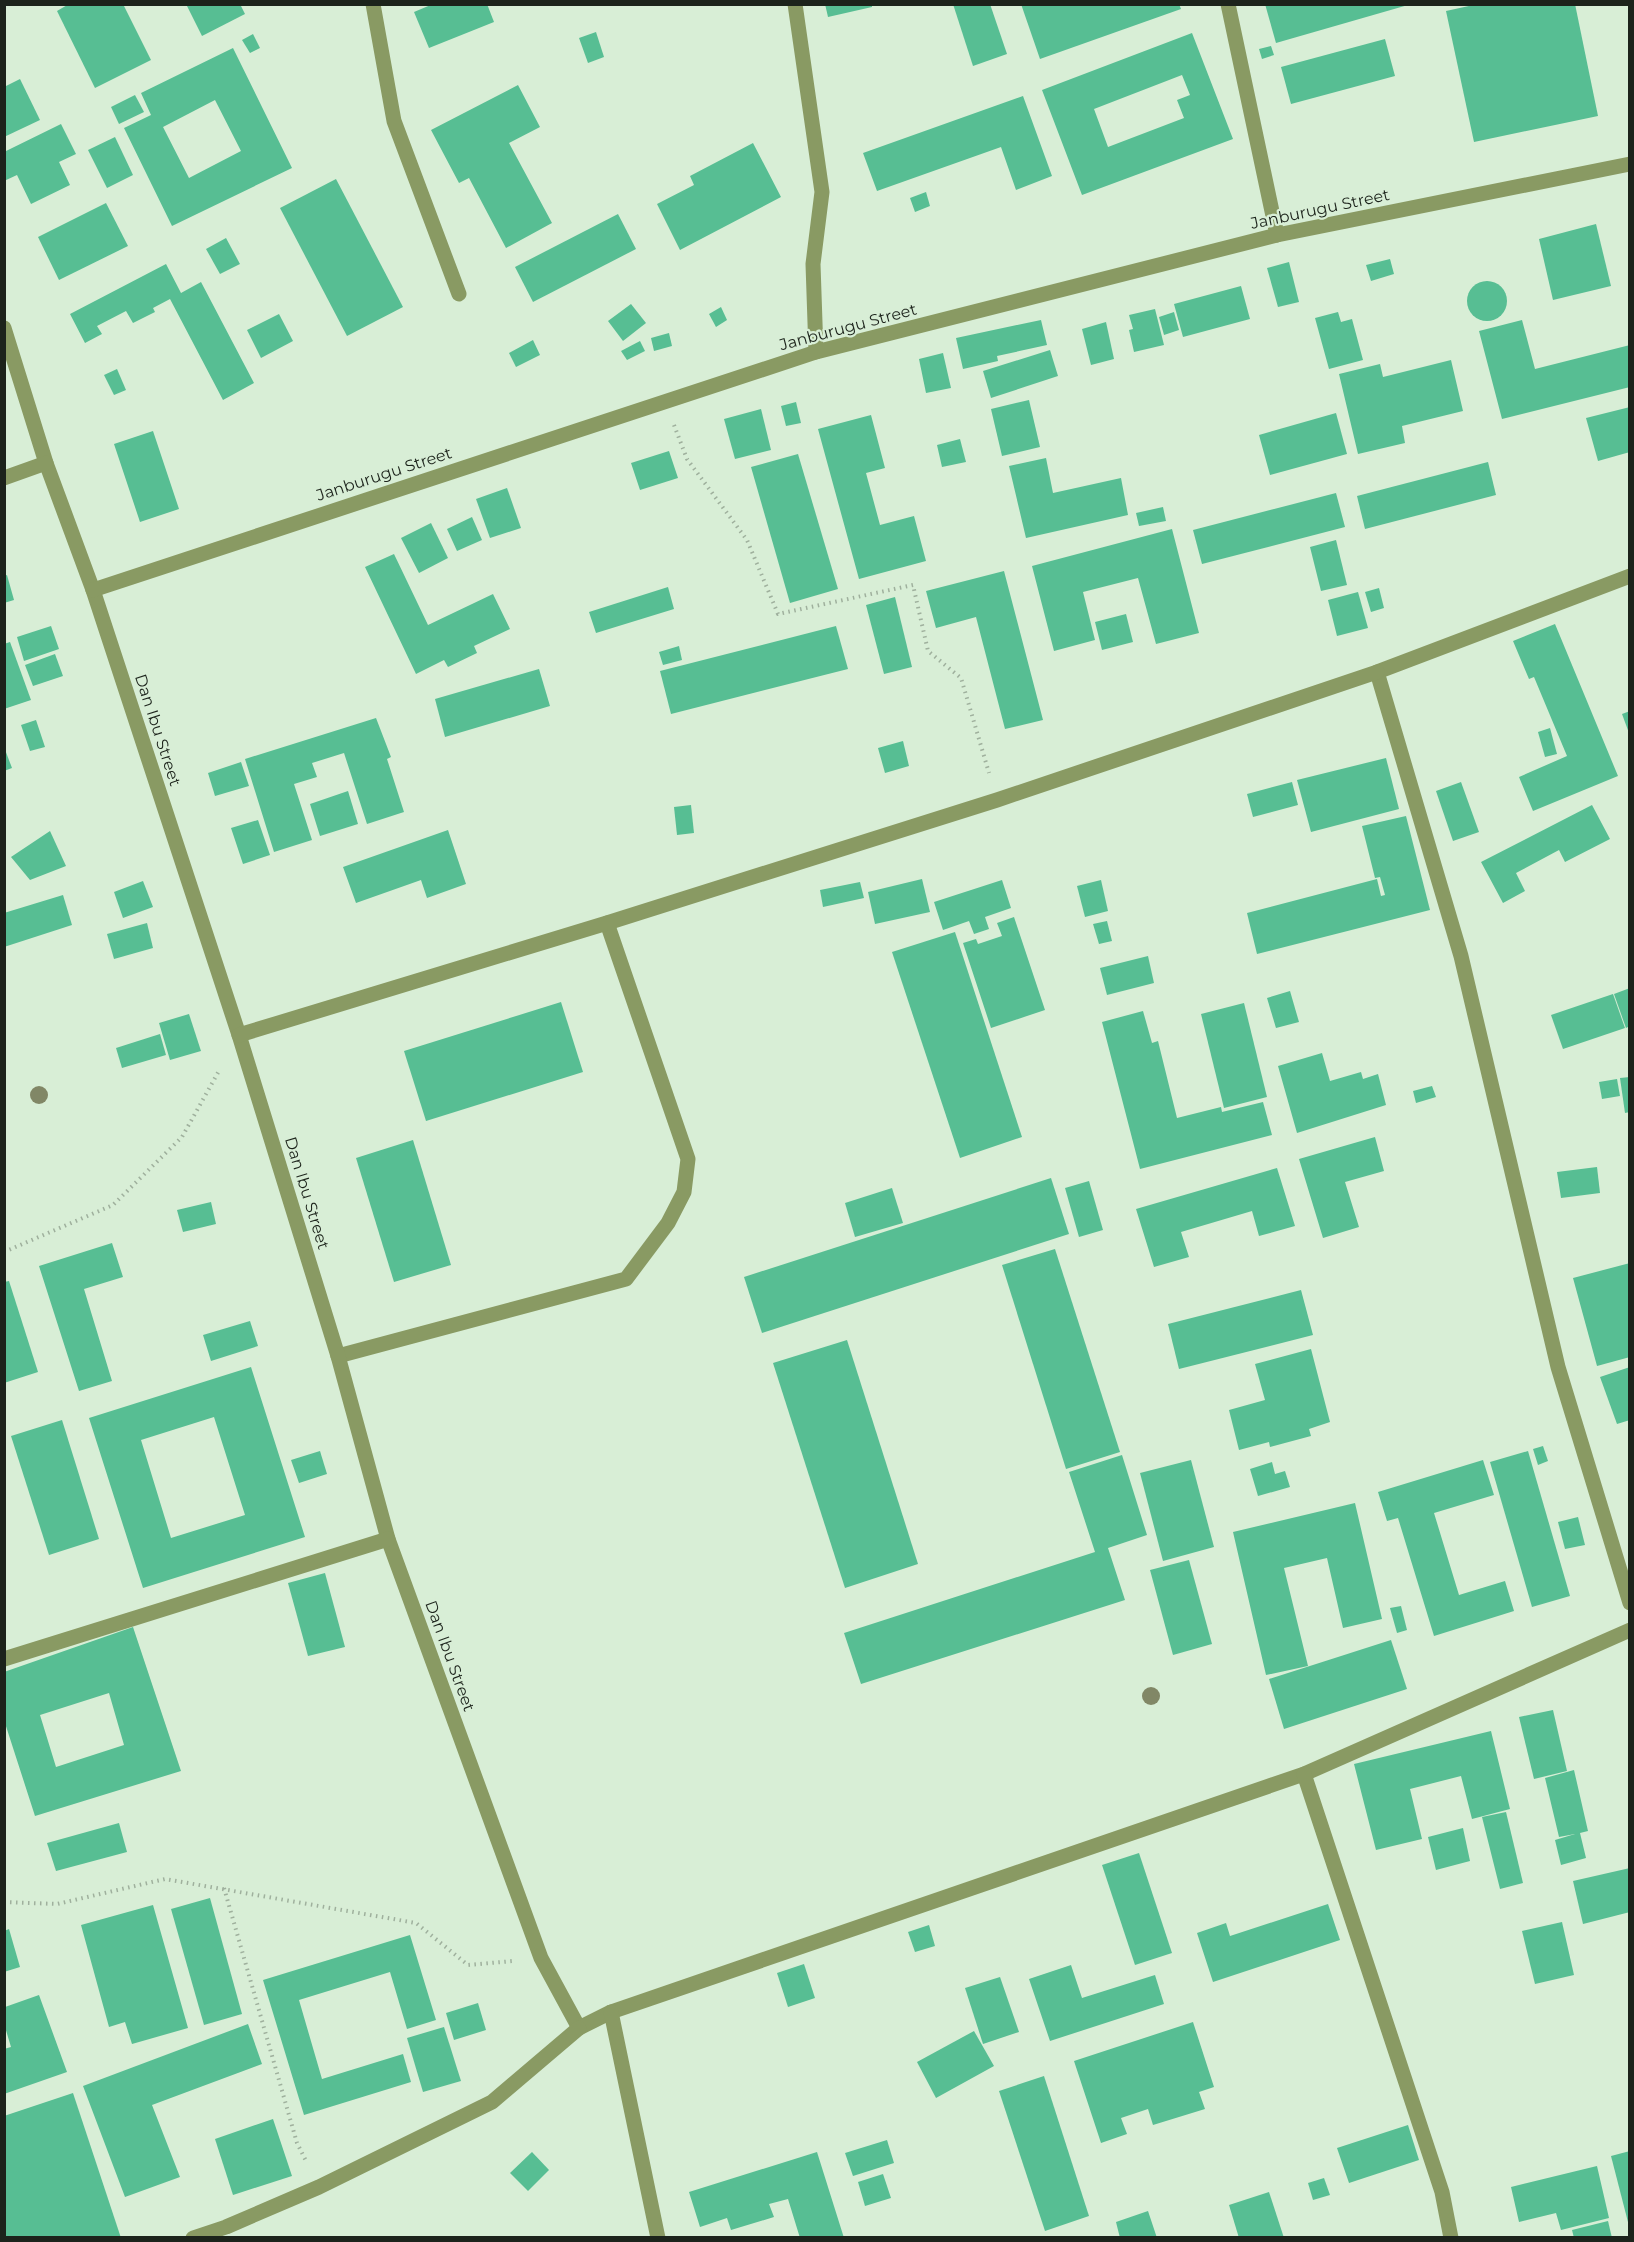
<svg xmlns="http://www.w3.org/2000/svg" width="1634" height="2242" font-family="Montserrat,sans-serif">
	<rect width="100%" height="100%" fill="#d8eed6"/>
	<g fill="#57be93" fill-rule="evenodd">
		<path d="M69,4H123L151,60L95,88L57,11Z"/>
		<path d="M186,4H240L245,14L202,36Z"/>
		<path d="M433,4H487L494,22L429,48L414,12Z"/>
		<path d="M825,4H872V7L828,17Z"/>
		<path d="M953,4H990L1007,54L973,66Z"/>
		<path d="M1021,4H1179L1181,9L1040,59Z"/>
		<path d="M1265,4H1408V5L1276,43Z"/>
		<path d="M1478,4H1575L1598,116L1474,142L1446,11Z"/>
		<path d="M596,32L604,57L588,63L579,38Z"/>
		<path d="M1192,33L1233,139L1082,195L1042,90ZM1182,75L1190,95L1177,100L1184,118L1108,147L1094,109Z"/>
		<path d="M253,34L260,48L250,53L242,40Z"/>
		<path d="M1385,39L1395,76L1291,104L1281,67Z"/>
		<path d="M1271,46L1274,55L1262,59L1259,49Z"/>
		<path d="M233,48L292,168L172,226L124,128L151,115L141,93ZM215,100L241,151L189,178L163,127Z"/>
		<path d="M20,79L40,120L4,137V87Z"/>
		<path d="M518,85L540,127L509,143L552,223L506,248L469,178L459,183L431,130Z"/>
		<path d="M135,95L144,112L119,124L111,107Z"/>
		<path d="M1023,96L1052,176L1016,190L1001,147L877,191L863,153Z"/>
		<path d="M61,124L76,154L59,162L70,185L31,204L17,175L4,181V152Z"/>
		<path d="M115,137L133,175L107,188L88,150Z"/>
		<path d="M753,143L781,197L680,250L657,204L694,185L690,176Z"/>
		<path d="M336,179L403,307L347,336L280,208Z"/>
		<path d="M926,192L930,206L915,212L910,198Z"/>
		<path d="M106,203L128,246L59,280L38,237Z"/>
		<path d="M618,214L636,249L533,302L515,267Z"/>
		<path d="M1596,224L1611,286L1553,300L1539,239Z"/>
		<path d="M226,238L240,264L220,274L206,249Z"/>
		<path d="M1390,259L1394,274L1371,281L1366,265Z"/>
		<path d="M1289,262L1299,302L1278,307L1267,268Z"/>
		<path d="M166,264L181,293L201,282L254,383L223,400L170,299L153,308L155,312L133,323L126,311L97,326L102,334L85,343L70,314Z"/>
		<circle cx="1487" cy="301" r="20"/>
		<path d="M1241,286L1250,319L1183,337L1174,304Z"/>
		<path d="M631,304L646,323L623,341L608,321Z"/>
		<path d="M721,307L727,320L716,327L709,314Z"/>
		<path d="M1155,309L1164,345L1134,352L1129,330L1133,329L1129,315Z"/>
		<path d="M1174,312L1179,330L1164,335L1159,317Z"/>
		<path d="M1338,312L1341,322L1352,319L1363,360L1329,369L1315,318Z"/>
		<path d="M279,314L293,341L261,358L247,330Z"/>
		<path d="M1041,320L1047,345L997,356L998,361L963,369L956,338Z"/>
		<path d="M1522,320L1535,369L1630,345V387L1502,419L1479,331Z"/>
		<path d="M1106,322L1114,359L1091,365L1082,329Z"/>
		<path d="M669,333L672,346L654,351L651,338Z"/>
		<path d="M533,340L540,355L516,367L509,353Z"/>
		<path d="M640,341L645,351L627,360L621,351Z"/>
		<path d="M1050,350L1058,376L991,398L983,371Z"/>
		<path d="M943,353L951,388L926,393L919,359Z"/>
		<path d="M1451,360L1463,411L1402,426L1405,443L1358,454L1339,374L1380,364L1383,377Z"/>
		<path d="M117,369L126,390L114,395L104,375Z"/>
		<path d="M1029,400L1040,447L1002,456L991,409Z"/>
		<path d="M796,402L801,423L786,426L781,406Z"/>
		<path d="M1630,407V452L1598,461L1586,418Z"/>
		<path d="M761,409L771,450L735,459L724,419Z"/>
		<path d="M1336,413L1347,454L1270,475L1259,435Z"/>
		<path d="M871,415L885,468L866,473L880,525L914,516L926,561L859,579L818,429Z"/>
		<path d="M153,431L179,509L140,522L114,444Z"/>
		<path d="M960,439L966,462L942,467L937,445Z"/>
		<path d="M669,451L678,478L640,490L631,463Z"/>
		<path d="M798,454L838,589L790,603L751,467Z"/>
		<path d="M1046,458L1053,493L1121,478L1128,515L1026,538L1009,466Z"/>
		<path d="M1488,462L1496,495L1365,529L1357,496Z"/>
		<path d="M507,488L521,528L490,538L476,499Z"/>
		<path d="M1336,493L1345,527L1202,564L1193,530Z"/>
		<path d="M1163,507L1166,521L1139,526L1136,513Z"/>
		<path d="M472,517L482,540L457,551L447,529Z"/>
		<path d="M431,523L448,558L419,573L401,538Z"/>
		<path d="M1172,529L1199,633L1156,644L1138,578L1083,592L1095,640L1054,651L1032,566Z"/>
		<path d="M1336,540L1347,585L1321,591L1310,547Z"/>
		<path d="M394,554L428,625L493,594L510,629L474,646L477,653L448,667L444,660L416,674L365,567Z"/>
		<path d="M1004,571L1043,720L1005,729L976,617L936,628L926,591Z"/>
		<path d="M7,575L14,600L4,603V576Z"/>
		<path d="M668,587L674,609L596,633L589,612Z"/>
		<path d="M1379,588L1384,608L1371,612L1365,592Z"/>
		<path d="M1358,592L1368,628L1337,636L1328,600Z"/>
		<path d="M895,597L912,667L884,674L866,605Z"/>
		<path d="M1126,614L1133,642L1102,650L1095,622Z"/>
		<path d="M1555,624L1618,776L1533,811L1519,777L1567,756L1534,677L1529,679L1513,641Z"/>
		<path d="M51,626L59,649L24,661L17,637Z"/>
		<path d="M836,626L848,669L671,714L660,671Z"/>
		<path d="M10,642L31,700L4,709V644Z"/>
		<path d="M679,646L682,660L663,665L659,652Z"/>
		<path d="M55,654L63,676L33,686L25,665Z"/>
		<path d="M539,669L550,706L445,737L435,699Z"/>
		<path d="M1630,711V733H1629L1622,714Z"/>
		<path d="M376,718L391,757L387,759L404,812L367,824L344,753L312,763L317,777L294,784L312,840L274,852L245,759Z"/>
		<path d="M36,720L45,747L30,751L21,725Z"/>
		<path d="M1550,728L1557,754L1545,757L1538,732Z"/>
		<path d="M903,741L909,766L885,773L878,748Z"/>
		<path d="M4,747L12,768L4,771Z"/>
		<path d="M1386,758L1399,809L1311,832L1297,780Z"/>
		<path d="M241,762L249,786L215,796L208,773Z"/>
		<path d="M1292,782L1298,805L1253,817L1247,794Z"/>
		<path d="M1461,782L1479,832L1453,841L1436,791Z"/>
		<path d="M348,791L358,824L320,836L310,804Z"/>
		<path d="M691,805L694,833L677,835L674,807Z"/>
		<path d="M1592,805L1610,839L1565,862L1559,850L1516,873L1525,891L1503,903L1481,862Z"/>
		<path d="M1406,816L1430,910L1257,954L1247,913L1377,879L1381,896L1385,895L1380,877L1375,878L1362,826Z"/>
		<path d="M258,820L270,855L243,864L231,828Z"/>
		<path d="M448,830L466,884L427,898L421,880L356,903L343,867Z"/>
		<path d="M50,831L66,866L30,880L11,857Z"/>
		<path d="M922,879L930,912L875,924L868,892Z"/>
		<path d="M1002,880L1011,908L985,917L989,929L974,934L969,921L943,930L934,902Z"/>
		<path d="M1101,880L1108,911L1085,917L1077,886Z"/>
		<path d="M143,881L153,907L123,918L114,892Z"/>
		<path d="M860,882L864,898L823,907L820,890Z"/>
		<path d="M63,895L72,925L4,947V913Z"/>
		<path d="M1014,917L1045,1010L991,1028L963,943L976,939L978,944L1002,936L997,923Z"/>
		<path d="M1107,921L1112,941L1099,944L1093,924Z"/>
		<path d="M147,923L153,948L114,959L107,934Z"/>
		<path d="M955,932L1022,1137L960,1158L892,952Z"/>
		<path d="M1148,956L1154,983L1107,995L1100,968Z"/>
		<path d="M1630,988V1026L1626,1028L1614,994Z"/>
		<path d="M1290,991L1299,1022L1276,1028L1267,998Z"/>
		<path d="M1613,994L1625,1028L1563,1049L1551,1015Z"/>
		<path d="M561,1002L583,1072L426,1121L404,1051Z"/>
		<path d="M1244,1003L1267,1097L1224,1108L1201,1014Z"/>
		<path d="M1143,1011L1152,1043L1158,1041L1177,1118L1221,1107L1222,1112L1263,1102L1272,1135L1140,1169L1102,1022Z"/>
		<path d="M189,1014L201,1051L170,1060L159,1023Z"/>
		<path d="M160,1034L166,1055L122,1068L116,1048Z"/>
		<path d="M1322,1053L1330,1081L1361,1072L1363,1079L1378,1074L1386,1105L1297,1133L1278,1066Z"/>
		<path d="M1630,1077V1112L1625,1113L1620,1078Z"/>
		<path d="M1617,1079L1620,1096L1602,1099L1599,1082Z"/>
		<path d="M1432,1086L1436,1097L1416,1103L1413,1091Z"/>
		<path d="M1375,1137L1384,1171L1345,1182L1359,1227L1323,1238L1299,1159Z"/>
		<path d="M413,1140L451,1265L394,1282L356,1158Z"/>
		<path d="M1597,1167L1600,1193L1561,1198L1557,1172Z"/>
		<path d="M1277,1168L1295,1226L1259,1236L1252,1211L1181,1232L1189,1257L1154,1267L1136,1209Z"/>
		<path d="M1051,1178L1069,1234L762,1333L744,1277Z"/>
		<path d="M1089,1181L1103,1230L1079,1237L1065,1188Z"/>
		<path d="M892,1188L903,1223L855,1237L845,1203Z"/>
		<path d="M211,1202L216,1224L183,1232L177,1210Z"/>
		<path d="M112,1243L123,1277L84,1289L112,1381L79,1391L39,1266Z"/>
		<path d="M1055,1249L1120,1452L1066,1469L1002,1265Z"/>
		<path d="M1630,1263V1357L1597,1366L1573,1278Z"/>
		<path d="M9,1281L38,1372L4,1383V1282Z"/>
		<path d="M1301,1290L1313,1335L1179,1369L1168,1324Z"/>
		<path d="M250,1321L258,1346L211,1361L203,1335Z"/>
		<path d="M847,1340L918,1564L845,1588L773,1363Z"/>
		<path d="M1311,1349L1330,1422L1309,1429L1311,1436L1270,1447L1269,1442L1239,1450L1229,1410L1265,1400L1255,1364Z"/>
		<path d="M251,1367L305,1537L143,1588L89,1418ZM214,1417L245,1515L171,1538L141,1440Z"/>
		<path d="M1630,1367V1420L1617,1424L1600,1377Z"/>
		<path d="M62,1420L99,1539L49,1555L11,1436Z"/>
		<path d="M1543,1446L1548,1461L1538,1465L1533,1449Z"/>
		<path d="M320,1451L327,1474L299,1483L291,1460Z"/>
		<path d="M1528,1451L1570,1596L1532,1607L1490,1462Z"/>
		<path d="M1122,1455L1147,1535L1108,1548L1125,1600L861,1684L844,1633L1095,1552L1069,1472Z"/>
		<path d="M1191,1460L1214,1547L1163,1561L1140,1473Z"/>
		<path d="M1483,1460L1494,1495L1434,1513L1459,1595L1505,1581L1514,1611L1434,1636L1398,1518L1387,1521L1378,1492Z"/>
		<path d="M1272,1462L1275,1474L1285,1471L1290,1487L1258,1496L1250,1469Z"/>
		<path d="M1355,1503L1382,1619L1343,1628L1327,1558L1284,1568L1308,1666L1266,1675L1233,1532Z"/>
		<path d="M1578,1517L1585,1545L1565,1549L1558,1522Z"/>
		<path d="M1189,1560L1212,1644L1173,1655L1150,1570Z"/>
		<path d="M325,1573L345,1647L308,1656L288,1583Z"/>
		<path d="M1401,1606L1407,1630L1397,1633L1390,1608Z"/>
		<path d="M133,1627L181,1771L35,1816L4,1720V1672ZM109,1693L124,1745L56,1767L40,1715Z"/>
		<path d="M1391,1640L1407,1689L1284,1729L1269,1679Z"/>
		<path d="M1553,1710L1567,1771L1534,1779L1519,1717Z"/>
		<path d="M1491,1731L1510,1809L1472,1819L1461,1776L1410,1789L1422,1839L1376,1850L1354,1764Z"/>
		<path d="M1574,1770L1588,1831L1580,1833L1586,1858L1561,1865L1555,1840L1575,1834L1559,1837L1545,1778Z"/>
		<path d="M1506,1812L1523,1883L1500,1889L1482,1817Z"/>
		<path d="M119,1823L127,1852L56,1871L47,1843Z"/>
		<path d="M1463,1828L1470,1861L1436,1870L1428,1837Z"/>
		<path d="M1139,1853L1172,1953L1135,1965L1102,1865Z"/>
		<path d="M1630,1868V1912L1583,1924L1573,1881Z"/>
		<path d="M210,1898L242,2014L204,2025L171,1909Z"/>
		<path d="M1328,1904L1340,1940L1213,1982L1197,1933L1226,1923L1230,1936Z"/>
		<path d="M153,1905L188,2028L132,2044L125,2022L109,2027L81,1925Z"/>
		<path d="M1562,1922L1574,1975L1535,1984L1522,1931Z"/>
		<path d="M929,1925L935,1946L915,1952L908,1932Z"/>
		<path d="M9,1929L20,1967L4,1972V1931Z"/>
		<path d="M410,1935L436,2020L407,2029L390,1972L299,2000L322,2079L403,2054L411,2082L304,2115L263,1980Z"/>
		<path d="M804,1964L815,1998L788,2007L777,1973Z"/>
		<path d="M1071,1965L1082,1998L1155,1975L1164,2004L1050,2041L1029,1979Z"/>
		<path d="M1000,1977L1019,2032L983,2044L965,1988Z"/>
		<path d="M39,1995L67,2072L4,2094V2049L11,2047L5,2027V2007Z"/>
		<path d="M478,2003L486,2030L454,2040L446,2013Z"/>
		<path d="M1193,2022L1214,2087L1199,2092L1205,2109L1153,2125L1148,2109L1121,2118L1127,2134L1101,2143L1074,2061Z"/>
		<path d="M248,2024L262,2064L152,2105L180,2177L125,2197L83,2086Z"/>
		<path d="M444,2027L461,2081L423,2092L407,2038Z"/>
		<path d="M974,2031L994,2066L936,2098L917,2062Z"/>
		<path d="M1044,2076L1089,2216L1045,2231L999,2091Z"/>
		<path d="M73,2093L121,2238H4V2116Z"/>
		<path d="M273,2119L292,2176L233,2195L215,2139Z"/>
		<path d="M1408,2125L1419,2160L1349,2183L1337,2148Z"/>
		<path d="M887,2140L894,2163L853,2176L845,2153Z"/>
		<path d="M1630,2151V2226H1629L1611,2156Z"/>
		<path d="M532,2152L549,2170L528,2191L510,2173Z"/>
		<path d="M817,2152L844,2238H800L788,2199L769,2204L774,2217L731,2230L727,2218L700,2227L689,2192Z"/>
		<path d="M1597,2166L1609,2218L1561,2230L1556,2213L1519,2222L1511,2187Z"/>
		<path d="M883,2174L891,2198L865,2206L858,2182Z"/>
		<path d="M1324,2178L1330,2195L1313,2200L1308,2183Z"/>
		<path d="M1269,2192L1284,2238H1239L1229,2205Z"/>
		<path d="M1148,2211L1157,2238H1120L1116,2222Z"/>
		<path d="M1608,2221L1612,2238H1574L1572,2230Z"/>
	</g>
	<g fill="none" stroke-linecap="round" stroke-linejoin="round">
		<g stroke="#9fb09d" stroke-width="4" stroke-dasharray="1.5 4.5" stroke-linecap="butt">
			<path d="M674,425L687,459L747,540L778,614L913,585L928,651L961,678L989,773"/>
			<path d="M4,1252L113,1205L182,1137L220,1069"/>
			<path d="M224,1888L297,2143L307,2163"/>
			<path d="M4,1902L57,1904L165,1879L416,1923L468,1965L513,1961"/>
		</g>
		<path stroke="#899a63" stroke-width="15" d="M338,1356L626,1279L668,1223L684,1192L688,1159L607,923"/>
		<g stroke="#899a63" stroke-width="15">
			<path d="M373,4L394,121L459,294"/>
			<path d="M795,4L822,192L813,264L816,352"/>
			<path d="M1228,4L1277,235"/>
			<path d="M4,328L46,463L93,590L239,1035L338,1356L388,1539L541,1958L579,2028L611,2012L1304,1774L1630,1630"/>
			<path d="M4,478L46,463"/>
			<path d="M1630,576L1377,672L1461,956L1558,1367L1630,1603"/>
			<path d="M93,590L816,352L1277,235L1630,164"/>
			<path d="M239,1035L607,923L997,800L1377,672"/>
			<path d="M4,1659L388,1539"/>
			<path d="M1304,1774L1442,2192L1451,2238"/>
			<path d="M611,2012L658,2238"/>
			<path d="M193,2238L226,2227L319,2187L492,2102L579,2028"/>
		</g>
	</g>
	<g fill="#818766">
		<circle cx="39" cy="1095" r="9"/>
		<circle cx="1151" cy="1696" r="9"/>
	</g>
	<g text-anchor="middle" dominant-baseline="central" stroke-width="4.5" stroke-linejoin="round" paint-order="stroke">
		<g font-size="16" fill="#1c231b" stroke="#d8eed6">
			<text transform="translate(1320 209) rotate(-12)">Janburugu Street</text>
			<text transform="translate(848 327) rotate(-15)">Janburugu Street</text>
			<text transform="translate(384 474) rotate(-18)">Janburugu Street</text>
			<text transform="translate(158 730) rotate(72)">Dan Ibu Street</text>
			<text transform="translate(307 1193) rotate(73)">Dan Ibu Street</text>
			<text transform="translate(450 1656) rotate(70)">Dan Ibu Street</text>
		</g>
	</g>
	<rect width="1634" height="2242" fill="none" stroke="#1c231b" stroke-width="12"/>
</svg>
